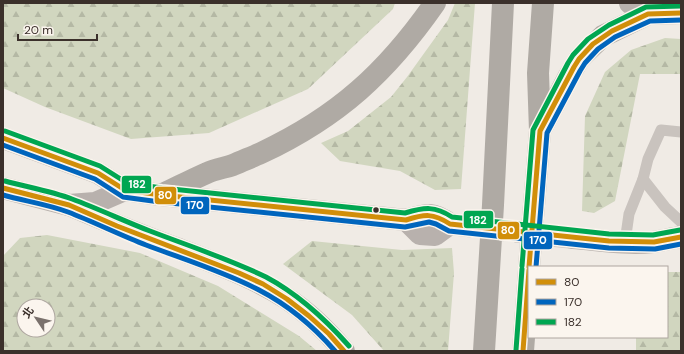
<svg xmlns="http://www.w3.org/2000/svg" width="684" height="354" font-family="'DM Sans','Noto Sans TC',sans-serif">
	<defs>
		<pattern id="forest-firs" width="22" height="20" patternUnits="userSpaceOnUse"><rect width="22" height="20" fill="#d1d6bf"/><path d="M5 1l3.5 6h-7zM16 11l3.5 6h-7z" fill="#b4b8a4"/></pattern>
	</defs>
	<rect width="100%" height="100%" fill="#f0ebe5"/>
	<g fill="url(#forest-firs)" fill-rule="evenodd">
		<path d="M3,3H395L393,9L308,89L209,133L131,139L45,107L3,88Z"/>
		<path d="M455,3H475L461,189L435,190L400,171L340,161L321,143L348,131L391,97L407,77L448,20Z"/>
		<path d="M665,38L681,39V74H640L615,201L594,213L582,211L585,116L605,72L631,50Z"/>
		<path d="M47,235L140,253L218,286L299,336L317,351H3V256L20,238ZM24,306H48V330H24Z"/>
		<path d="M312,241L402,250L452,248L454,273L448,351H384L352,315L283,264Z"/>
		<path d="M667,272H681V351H636V337H667Z"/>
	</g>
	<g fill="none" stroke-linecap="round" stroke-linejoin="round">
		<path stroke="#ccc6c0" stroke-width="22" stroke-dasharray="22 11" stroke-linecap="butt" d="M450,224L573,238"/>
		<g stroke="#c9c3be" stroke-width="11">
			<path d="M643,179L665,207L681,222"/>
			<path d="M625,242L629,214L643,179L648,159L661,130L681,132"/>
		</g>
		<g stroke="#b8b1ad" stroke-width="22">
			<path d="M630,3L648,14L681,13"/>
			<path d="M3,138L98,173L125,190L161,195L406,220C426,214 432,211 450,224L435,235L420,234L406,220"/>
			<path d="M3,188L69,205L95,203L125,190"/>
			<path d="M573,238C599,240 627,245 653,242C663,241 672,238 681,237"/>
		</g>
		<g stroke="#afaaa4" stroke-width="22">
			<path d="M540,131L569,76L579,59L586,52L603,36L648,14"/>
			<path d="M161,195C176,188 191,180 207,173C215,169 224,168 233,165C242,161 252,157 261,153C338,117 387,72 435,3"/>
			<path d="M69,205C104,220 140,235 176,248C214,263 252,276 286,298C308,312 327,331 344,351"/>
			<path d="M529,267L540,131L538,73L543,3"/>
			<path d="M484,351L493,205L503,3"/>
			<path d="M523,351L529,270"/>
		</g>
		<g stroke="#fbf5ee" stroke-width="8">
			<g id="bus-1">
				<path d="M3,138L98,173L125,190L161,195L406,220C425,214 433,213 450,224L609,241L654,242L681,237"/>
				<path d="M3,188L69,205L117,226L239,273L263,284L287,299L309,316L329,334L344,351"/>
				<path d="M529,267L540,131L574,67L579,59L593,44L612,31L648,14L681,13"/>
				<path d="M523,351L529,270"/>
			</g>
		</g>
		<g stroke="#fbf5ee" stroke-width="8">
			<g id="bus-2">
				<path d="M3,145L95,179L123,197L160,202L405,227L429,222L436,224L449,231L609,248L655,249L681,244"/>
				<path d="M3,195C24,201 47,204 68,212C94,222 120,235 146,245C183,259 225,272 259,290C288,305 314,327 335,351"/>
				<path d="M536,267L547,133L580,71L585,63L598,49L615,37L650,21L681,20"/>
			</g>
		</g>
		<g stroke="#fbf5ee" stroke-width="8">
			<g id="bus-3">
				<path d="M5,131L100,166L127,183L162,188L405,213C425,207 435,206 452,217L609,234L653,235L680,230"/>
				<path d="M5,181C27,187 51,191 72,199C99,209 124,221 150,231C189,246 229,259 266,277C298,294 326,320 349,346"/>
				<path d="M522,266L533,130L568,63L573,55L588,39L609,25L646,7L681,6"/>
				<path d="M516,350L522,269"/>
			</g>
		</g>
		<use href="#bus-1" stroke="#d18e09" stroke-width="5"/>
		<use href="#bus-2" stroke="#0065bd" stroke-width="5"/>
		<use href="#bus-3" stroke="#00a651" stroke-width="5"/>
	</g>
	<circle fill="#3b302b" stroke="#fbf5ee" stroke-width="1.5" cx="376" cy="210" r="3.5"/>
	<g stroke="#fbf5ee" stroke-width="1.5">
		<rect x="121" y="175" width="31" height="19" rx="4" fill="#00a651"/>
		<rect x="154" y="186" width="23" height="19" rx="4" fill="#d18e09"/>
		<rect x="180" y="196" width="30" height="19" rx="4" fill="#0065bd"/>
		<rect x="463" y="210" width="31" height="19" rx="4" fill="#00a651"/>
		<rect x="497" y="221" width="23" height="19" rx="4" fill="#d18e09"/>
		<rect x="523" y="231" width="30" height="19" rx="4" fill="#0065bd"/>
	</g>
	<g font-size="11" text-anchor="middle" font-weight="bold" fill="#fff">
		<text x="137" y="188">182</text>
		<text x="165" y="199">80</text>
		<text x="195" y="209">170</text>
		<text x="478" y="224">182</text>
		<text x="508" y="234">80</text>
		<text x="538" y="244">170</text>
	</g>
	<rect width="684" height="354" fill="none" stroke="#3b302b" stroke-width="8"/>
	<rect x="528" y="266" width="140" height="72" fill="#fbf5ee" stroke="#aea6a0"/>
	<rect x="536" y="279" width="20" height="6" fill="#d18e09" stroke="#aea6a0"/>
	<text x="564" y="286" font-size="12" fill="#3b302b">80</text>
	<rect x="536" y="299" width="20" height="6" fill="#0065bd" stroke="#aea6a0"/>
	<text x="564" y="306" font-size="12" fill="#3b302b">170</text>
	<rect x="536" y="319" width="20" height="6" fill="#00a651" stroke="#aea6a0"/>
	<text x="564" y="326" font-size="12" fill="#3b302b">182</text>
	<g transform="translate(36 318) rotate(305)"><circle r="19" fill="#fbf5ee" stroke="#aea6a0"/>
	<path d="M0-3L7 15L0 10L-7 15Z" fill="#7a716c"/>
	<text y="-6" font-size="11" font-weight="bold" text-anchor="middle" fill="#3b302b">北</text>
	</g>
	<path d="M18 34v6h79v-6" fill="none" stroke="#3b302b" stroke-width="2"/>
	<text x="24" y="34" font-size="12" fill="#3b302b" stroke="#fbf5ee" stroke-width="3" paint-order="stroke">20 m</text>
</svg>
